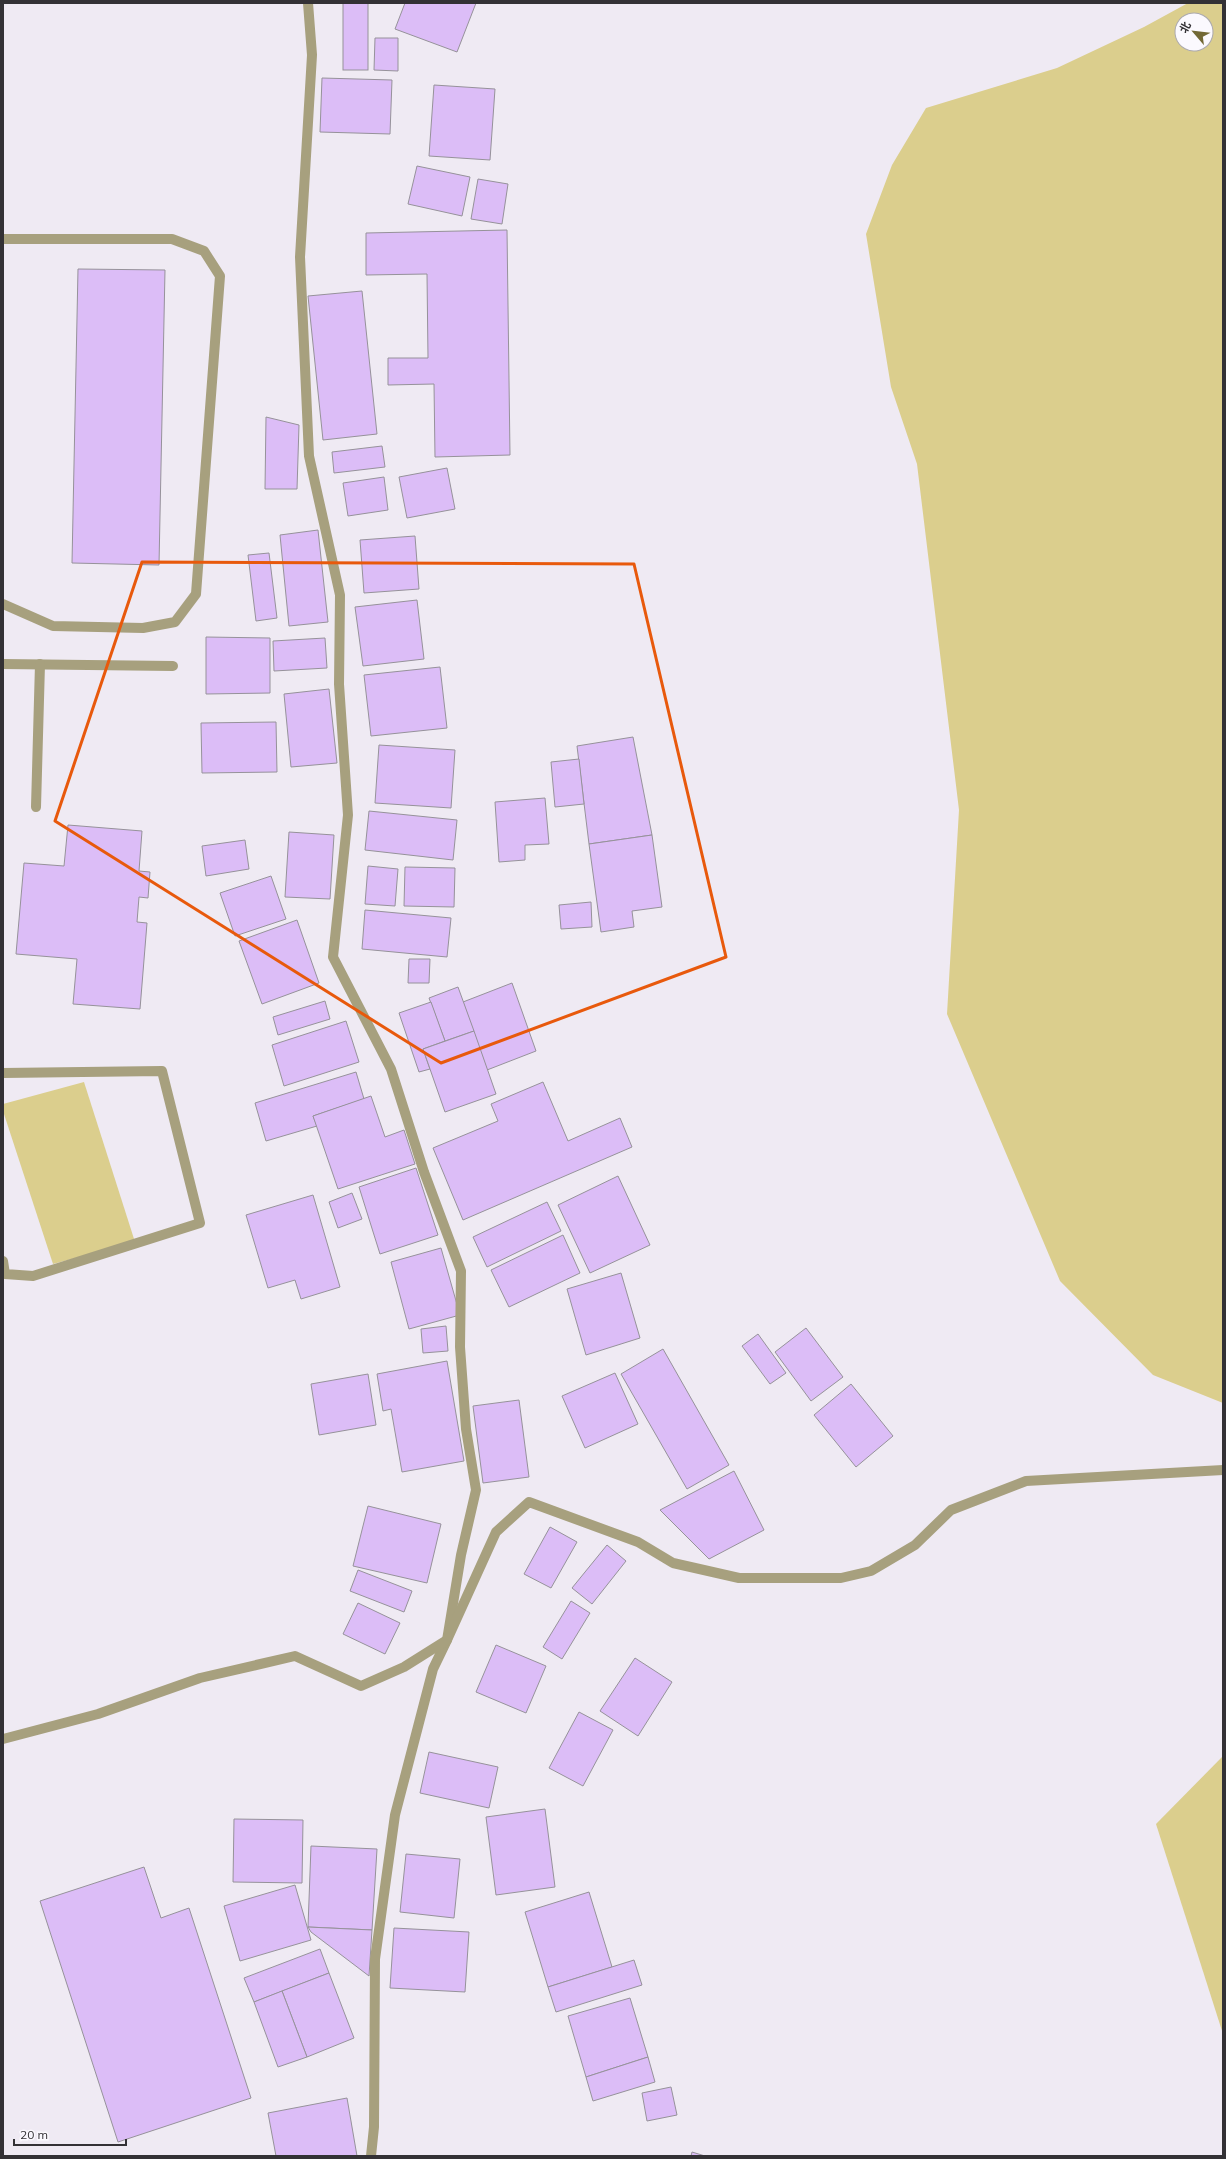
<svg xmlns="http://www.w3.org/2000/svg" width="1226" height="2159" font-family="Mulish,'Noto Sans SC',sans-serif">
	<rect width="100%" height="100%" fill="#efeaf3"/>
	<g fill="#dbce8d" fill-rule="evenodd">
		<path d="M1188,3H1223V1403L1153,1375L1060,1281L947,1014L959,810L917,464L891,387L866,234L892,165L926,108L1057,68L1144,27ZM1182,20H1206V44H1182Z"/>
		<path d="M84,1082L135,1242L53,1264L3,1111V1104Z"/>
		<path d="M1223,1756V2034L1156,1824Z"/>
	</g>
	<g fill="#dcbdf7" stroke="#96929a">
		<rect x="343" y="3" width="25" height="67"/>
		<path d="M405,3H476L457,52L395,29Z"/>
		<path d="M375,38H398V71L374,70Z"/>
		<path d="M322,78L392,80L390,134L320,132Z"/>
		<path d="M434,85L495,89L490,160L429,156Z"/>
		<path d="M417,166L470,177L462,216L408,204Z"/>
		<path d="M478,179L508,184L502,224L471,219Z"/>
		<path d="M507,230L510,455L435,457L434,384L388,385V358H428L427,274L366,275V233Z"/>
		<path d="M78,269L165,270L159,565L72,563Z"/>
		<path d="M362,291L377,434L323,440L308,296Z"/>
		<path d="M266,417L299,425L297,489H265Z"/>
		<path d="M382,446L385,467L334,473L332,452Z"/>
		<path d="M447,468L455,509L407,518L399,477Z"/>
		<path d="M384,477L388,510L348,516L343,483Z"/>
		<path d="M318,530L328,622L289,626L280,535Z"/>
		<path d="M415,536L419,589L364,593L360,540Z"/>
		<path d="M269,553L277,618L256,621L248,555Z"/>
		<path d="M417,600L424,659L363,666L355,607Z"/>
		<path d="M206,637L270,638V693L206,694Z"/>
		<path d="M325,638L327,668L274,671L273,641Z"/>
		<path d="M440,667L447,728L371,736L364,675Z"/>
		<path d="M329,689L337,763L291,767L284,694Z"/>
		<path d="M276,722L277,772L202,773L201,723Z"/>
		<path d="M633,737L652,835L589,844L577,746Z"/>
		<path d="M379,745L455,750L451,808L375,803Z"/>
		<path d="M579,759L584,804L555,807L551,762Z"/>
		<path d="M545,798L549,844L525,845V860L499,862L495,802Z"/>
		<path d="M369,811L457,820L453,860L365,850Z"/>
		<path d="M68,825L142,831L139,871L150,872L148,898L139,897L137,922L147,923L140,1009L73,1004L77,959L16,954L24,863L64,866Z"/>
		<path d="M289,832L334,835L330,899L285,897Z"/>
		<path d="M652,835L662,907L632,911L634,927L601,932L589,844Z"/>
		<path d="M245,840L249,869L206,876L202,846Z"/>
		<path d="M368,866L398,869L395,906L365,904Z"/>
		<path d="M405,867L455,868L454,907L404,906Z"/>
		<path d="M271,876L286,919L235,936L220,893Z"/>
		<path d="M591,902L592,927L561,929L559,905Z"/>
		<path d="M365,910L451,918L447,957L362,949Z"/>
		<path d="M297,920L319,983L262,1004L239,941Z"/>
		<path d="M409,959H430L429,983H408Z"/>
		<path d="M512,983L536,1051L487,1070L463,1002Z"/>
		<path d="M458,987L474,1031L445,1041L429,998Z"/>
		<path d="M325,1001L330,1019L278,1035L273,1017Z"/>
		<path d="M431,1002L445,1041L423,1049L430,1069L419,1072L399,1013Z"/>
		<path d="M346,1021L359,1062L284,1086L272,1045Z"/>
		<path d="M474,1031L496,1094L445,1112L423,1049Z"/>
		<path d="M356,1072L364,1099L313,1116L317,1126L266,1141L255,1103Z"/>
		<path d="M543,1082L568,1141L620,1118L632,1147L463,1220L433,1148L498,1121L491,1104Z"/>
		<path d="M371,1096L385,1137L404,1130L415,1164L338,1189L313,1116Z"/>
		<path d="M416,1168L438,1235L380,1254L359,1187Z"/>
		<path d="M618,1176L650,1245L590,1273L558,1205Z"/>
		<path d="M352,1193L362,1219L338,1228L329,1202Z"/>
		<path d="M313,1195L340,1287L301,1299L295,1280L268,1288L246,1215Z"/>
		<path d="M547,1202L561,1231L487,1267L473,1237Z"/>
		<path d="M563,1235L580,1273L509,1307L491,1270Z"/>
		<path d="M441,1248L460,1315L409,1329L391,1262Z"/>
		<path d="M621,1273L640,1338L586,1355L567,1289Z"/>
		<path d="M446,1326L448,1351L423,1353L421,1329Z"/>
		<path d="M806,1328L843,1377L811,1401L775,1352Z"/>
		<path d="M758,1334L786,1373L770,1384L742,1346Z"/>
		<path d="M663,1349L729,1465L687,1489L621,1374Z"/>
		<path d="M447,1361L464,1461L402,1472L391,1409L383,1411L377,1374Z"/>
		<path d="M615,1373L638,1424L585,1448L562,1396Z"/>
		<path d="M368,1374L376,1425L319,1435L311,1384Z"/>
		<path d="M851,1384L893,1436L856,1467L814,1415Z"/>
		<path d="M519,1400L529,1477L483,1483L473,1406Z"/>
		<path d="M734,1471L764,1530L709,1559L660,1510Z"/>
		<path d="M368,1506L441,1524L427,1583L353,1566Z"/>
		<path d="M550,1527L577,1542L551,1588L524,1574Z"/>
		<path d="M607,1545L626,1561L592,1604L572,1588Z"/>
		<path d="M358,1570L412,1591L404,1612L350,1591Z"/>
		<path d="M571,1601L590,1613L562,1659L543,1647Z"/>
		<path d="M358,1603L400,1623L385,1654L343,1634Z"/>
		<path d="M496,1645L546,1666L526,1713L476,1692Z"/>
		<path d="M635,1658L672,1682L638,1736L600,1711Z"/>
		<path d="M579,1712L613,1730L583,1786L549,1768Z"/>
		<path d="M429,1752L498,1767L489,1808L420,1793Z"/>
		<path d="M545,1809L555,1887L496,1895L486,1817Z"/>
		<path d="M234,1819L303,1820L302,1883L233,1882Z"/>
		<path d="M311,1846L377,1849L372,1930L308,1927Z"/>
		<path d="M406,1854L460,1859L454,1918L400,1912Z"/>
		<path d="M144,1867L161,1918L189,1908L251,2098L118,2142L40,1901Z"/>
		<path d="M295,1885L311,1940L240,1961L224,1906Z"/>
		<path d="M589,1892L612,1967L548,1987L525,1912Z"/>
		<path d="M308,1927L372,1930L369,1976L311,1932Z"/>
		<path d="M394,1928L469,1932L465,1992L390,1988Z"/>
		<path d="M320,1949L329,1973L254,2002L244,1978Z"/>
		<path d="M634,1960L642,1985L556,2012L548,1987Z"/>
		<path d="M329,1973L354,2038L307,2057L282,1991Z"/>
		<path d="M282,1991L307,2057L278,2067L254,2002Z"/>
		<path d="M630,1998L648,2057L586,2077L568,2016Z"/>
		<path d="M648,2057L655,2082L593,2101L586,2077Z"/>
		<path d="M671,2087L677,2115L647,2121L642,2093Z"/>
		<path d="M347,2098L357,2156H276L268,2113Z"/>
		<path d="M692,2152L705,2156H691Z"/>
	</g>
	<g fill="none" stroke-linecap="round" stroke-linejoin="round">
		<g stroke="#a7a07e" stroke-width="10">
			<path d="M308,3L312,55L300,257L309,456L340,595L339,684L348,815L333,957L391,1069L424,1172L461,1271L460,1347L466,1429L476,1490L461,1555L447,1640L433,1669L395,1815L375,1959L374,2127L371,2156"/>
			<path d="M3,239H172L204,251L220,276L196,594L175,622L143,628L53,626L3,604"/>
			<path d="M3,664L173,666"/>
			<path d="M36,807L40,664"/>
			<path d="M3,1073L162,1071L200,1223L33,1276L5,1274L3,1261"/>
			<path d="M3,1739L98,1714L200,1678L295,1656L361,1686L404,1667L447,1640L496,1532L529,1502L638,1542L673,1563L739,1578H841L871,1571L915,1545L951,1510L1026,1481L1223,1470"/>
		</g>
	</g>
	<path fill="none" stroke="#e8590c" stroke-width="3" stroke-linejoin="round" d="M142,562L634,564L726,957L441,1063L55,821Z"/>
	<rect width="1226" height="2159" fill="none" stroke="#333135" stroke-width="8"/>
	<g transform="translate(1194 32) rotate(298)"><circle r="19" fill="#fbf9fe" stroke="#aba9ae"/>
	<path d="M0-3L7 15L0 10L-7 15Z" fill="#726835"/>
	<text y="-6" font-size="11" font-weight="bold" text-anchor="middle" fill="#333135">北</text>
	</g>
	<path d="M14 2139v6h112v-6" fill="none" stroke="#333135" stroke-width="2"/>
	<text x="20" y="2139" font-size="12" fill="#333135" stroke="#fbf9fe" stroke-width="3" paint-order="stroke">20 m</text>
</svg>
